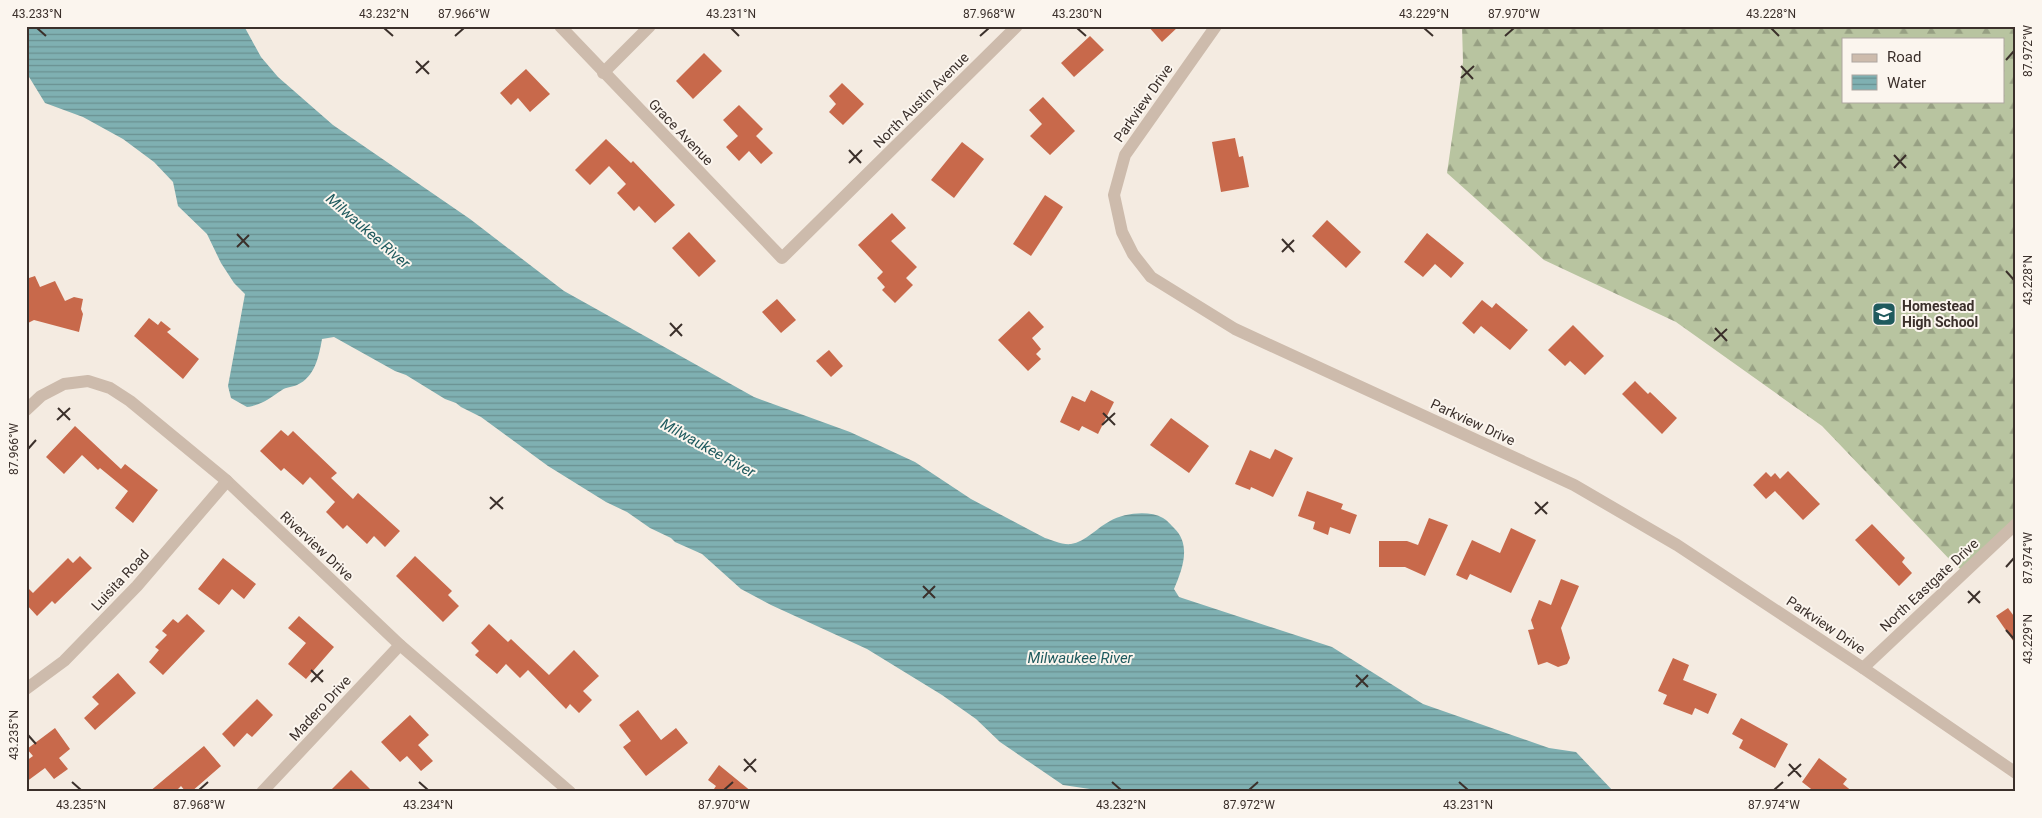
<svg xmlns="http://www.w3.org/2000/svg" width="2042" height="818" font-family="Roboto,sans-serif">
	<defs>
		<pattern id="forest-firs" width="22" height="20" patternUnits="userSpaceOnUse" patternTransform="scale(1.25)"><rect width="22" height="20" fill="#b8c4a0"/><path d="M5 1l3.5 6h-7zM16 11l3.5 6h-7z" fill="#97a083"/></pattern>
		<pattern id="water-rules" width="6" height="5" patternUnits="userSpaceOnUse" patternTransform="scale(1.25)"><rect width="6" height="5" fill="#7fb0b2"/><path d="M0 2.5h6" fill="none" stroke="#699091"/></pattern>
	</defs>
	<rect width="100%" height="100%" fill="#f4ebe1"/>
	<path fill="url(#forest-firs)" fill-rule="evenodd" d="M1462,26H2016V523L1964,572L1953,563L1822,426L1676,322L1544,260L1447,173L1463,62ZM1843,39H2003V101H1843Z"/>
	<path fill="url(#water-rules)" d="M26,26H244L261,57L278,77L333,125L470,219L564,291L754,397L850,432L915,462L971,499L1045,538C1052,540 1062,545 1071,544C1085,542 1098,527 1110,521C1124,513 1149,510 1163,518C1167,520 1171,525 1174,528C1192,545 1182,570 1174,589L1179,597L1332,647L1423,704L1549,748L1576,752L1614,792H1110L1063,785L1000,742L976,719L942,695L867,649L771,605L741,589L702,554L675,542L671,538L650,528L627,512L606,502L548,466L481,417L461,407L456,403L445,399L406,375L395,371L334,337L322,339C319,356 315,377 297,385C292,387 286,387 282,390C268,399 264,404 247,407L231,398L228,386L245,294L234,283L221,263L207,234L178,206L173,182L154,162L123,139L83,117L45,103L26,72Z"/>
	<g fill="#c8694b">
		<path d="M1148,26H1179L1162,42Z"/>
		<path d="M1090,36L1104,50L1074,77L1061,63Z"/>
		<path d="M704,53L722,71L693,99L676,81Z"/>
		<path d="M526,69L550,94L530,112L518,98L511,105L500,93Z"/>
		<path d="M842,83L864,104L843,125L829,112L836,104L829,96Z"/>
		<path d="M1043,97L1075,131L1050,155L1030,136L1042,124L1029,110Z"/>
		<path d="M739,105L763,129L756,136L773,153L761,164L749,151L739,161L726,147L738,136L723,120Z"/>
		<path d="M1235,138L1239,157L1243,156L1249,187L1221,192L1212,142Z"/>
		<path d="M606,139L631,163L633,161L675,205L655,223L639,206L634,211L617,193L626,184L609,166L590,185L575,170Z"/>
		<path d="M962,142L984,159L954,198L931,180Z"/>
		<path d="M1045,195L1063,207L1031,256L1013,244Z"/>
		<path d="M892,213L906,228L891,241L917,267L906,278L913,285L895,303L882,290L885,287L877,278L883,272L858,245Z"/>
		<path d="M1327,220L1361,252L1346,268L1312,236Z"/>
		<path d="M689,232L716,261L699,277L672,248Z"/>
		<path d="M1427,233L1464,263L1451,278L1435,264L1423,277L1404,262Z"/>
		<path d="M35,276L40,287L55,281L65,301L74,297L83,299L81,309L83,314L79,332L34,320L26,324V279Z"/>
		<path d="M777,299L796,320L781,333L762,312Z"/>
		<path d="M1482,300L1492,308L1496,303L1528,330L1510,350L1481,326L1474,334L1462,323Z"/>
		<path d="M1029,311L1044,327L1032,338L1041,349L1036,354L1041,359L1028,371L998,340Z"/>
		<path d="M149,318L158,325L161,321L171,329L167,332L199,359L183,379L134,336Z"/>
		<path d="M1573,325L1604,356L1585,375L1570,361L1565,366L1548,350Z"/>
		<path d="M829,350L843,366L831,377L816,361Z"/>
		<path d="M1635,381L1648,394L1650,392L1677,418L1662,434L1622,394Z"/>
		<path d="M1091,390L1114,402L1098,434L1082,426L1079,431L1060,422L1072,396L1085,402Z"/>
		<path d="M1171,418L1209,446L1189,473L1150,445Z"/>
		<path d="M75,426L121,469L125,464L158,490L133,523L115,508L128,491L100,468L98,470L82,455L64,474L46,457Z"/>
		<path d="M281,430L288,436L293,431L337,473L331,478L353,499L358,493L400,531L385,547L374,536L367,544L347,525L343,529L326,512L335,502L310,477L303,485L284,468L281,471L260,451Z"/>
		<path d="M1275,449L1293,458L1273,497L1251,487L1250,490L1235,484L1250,450L1270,459Z"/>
		<path d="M1788,471L1820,504L1803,520L1775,491L1766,499L1753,485L1766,472L1771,477L1775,473L1780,479Z"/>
		<path d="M1307,491L1343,504L1341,509L1357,515L1350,534L1330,527L1328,535L1313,529L1315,522L1298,516Z"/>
		<path d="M1429,518L1448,525L1425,576L1405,567H1379V541H1407L1418,545Z"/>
		<path d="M1872,524L1905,558L1902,562L1912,573L1899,586L1855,540Z"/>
		<path d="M1511,528L1536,540L1511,593L1470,574L1467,580L1456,575L1472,540L1500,553Z"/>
		<path d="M80,556L92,568L55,604L52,601L37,616L26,604V586L33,593L68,558L73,563Z"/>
		<path d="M415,556L452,591L448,595L459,606L443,622L396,576Z"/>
		<path d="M223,558L256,584L244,599L232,589L219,605L198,589Z"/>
		<path d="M1561,579L1579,586L1561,628L1570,658L1567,664L1558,667L1547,662L1538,665L1528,630L1534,629L1531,620L1539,600L1551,605Z"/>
		<path d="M2008,608L2016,619V645L1996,616Z"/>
		<path d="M187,614L205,631L163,675L149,662L159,650L155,647L167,635L162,631L173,619L178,623Z"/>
		<path d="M299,616L334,647L306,679L288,664L306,643L288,628Z"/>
		<path d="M489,624L508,642L511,639L549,675L574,650L599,676L583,691L592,700L579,713L570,704L566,709L528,670L520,678L506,664L497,674L475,655L479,651L471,643Z"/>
		<path d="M1673,658L1689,665L1683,680L1717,694L1708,714L1695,708L1692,715L1663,704L1667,695L1658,691Z"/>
		<path d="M118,673L136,693L95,730L84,718L99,704L92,697Z"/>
		<path d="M257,699L273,715L252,737L247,733L234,747L222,734Z"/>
		<path d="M638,710L661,740L676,728L688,743L646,776L623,747L631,741L619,725Z"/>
		<path d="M410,715L429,735L418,745L433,761L421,771L407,756L400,762L381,742Z"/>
		<path d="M1741,718L1788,744L1775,768L1739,748L1743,740L1732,734Z"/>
		<path d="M55,728L70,749L59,758L68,769L54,779L45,768L26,782V761L33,756L27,749Z"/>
		<path d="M204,746L221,766L191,792H186L181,786L175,792H149Z"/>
		<path d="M1819,758L1847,779L1843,784L1853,792H1815L1802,782Z"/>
		<path d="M719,765L752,792H712L716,786L708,780Z"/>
		<path d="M351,770L373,792H329Z"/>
	</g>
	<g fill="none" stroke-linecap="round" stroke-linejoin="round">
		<g stroke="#cdbbac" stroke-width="12">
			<path d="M560,26L782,258L1017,26"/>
			<path d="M1216,26L1125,155L1114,195L1122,232L1133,254L1151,277L1235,329L1574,485L1677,545L1863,668L2016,773"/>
			<path d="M603,73L650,26"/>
			<path d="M26,410L41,396L64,384L88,381L110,388L130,401L227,481L400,645L570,792"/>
			<path d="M1863,668L2016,524"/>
			<path d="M26,689L64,661L137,586L227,481"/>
			<path d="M262,792L400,645"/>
		</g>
	</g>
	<path fill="none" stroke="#3b302b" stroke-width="2" d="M37,28L46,36M384,28L393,36M731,28L739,36M1077,28L1086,36M1424,28L1433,36M1771,28L1779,36M455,36L464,28M980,36L989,28M1505,36L1514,28M2006,60L2014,51M416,61L429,74M1461,66L1473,79M416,73L429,61M1461,78L1474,66M849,150L861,163M1894,155L1906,168M849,163L862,150M1894,168L1906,155M237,234L249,247M1282,239L1294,252M237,247L249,235M1282,252L1294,240M2006,271L2014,280M670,323L682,336M1715,328L1727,341M670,336L682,324M1714,341L1727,329M58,408L70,420M1103,413L1115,425M57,420L70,408M1102,425L1115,413M28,449L36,440M490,497L503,509M1535,502L1547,514M490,509L503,497M1535,514L1548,502M2006,567L2014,558M923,586L935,598M1968,591L1980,603M923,598L935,586M1968,603L1980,591M2006,630L2014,639M311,670L323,682M1356,675L1368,687M311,682L323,670M1356,687L1368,675M28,735L36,744M744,759L756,772M1789,764L1801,777M744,771L756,759M1788,776L1801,764M72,782L81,790M419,782L428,790M1112,782L1121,790M1459,782L1468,790M199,790L208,782M724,790L733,782M1249,790L1258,782M1774,790L1783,782"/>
	<defs>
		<g id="school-square" transform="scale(1.25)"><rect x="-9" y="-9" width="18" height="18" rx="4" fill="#1f5a5e" stroke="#fbf5ee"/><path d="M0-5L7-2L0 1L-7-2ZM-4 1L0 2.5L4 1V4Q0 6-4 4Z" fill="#fff"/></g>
	</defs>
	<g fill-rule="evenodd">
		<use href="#school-square" x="1884" y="314"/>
	</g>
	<g text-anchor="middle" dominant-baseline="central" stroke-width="4" stroke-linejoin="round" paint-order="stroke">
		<g font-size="14" fill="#3b302b" stroke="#fbf5ee">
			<text transform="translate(921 100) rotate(-45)">North Austin Avenue</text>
			<text transform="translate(1143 103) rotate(-55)">Parkview Drive</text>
			<text transform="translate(681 132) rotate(46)">Grace Avenue</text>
			<text transform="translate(1473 422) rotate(25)">Parkview Drive</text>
			<text transform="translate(317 546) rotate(43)">Riverview Drive</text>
			<text transform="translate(120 580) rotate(-47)">Luisita Road</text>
			<text transform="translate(1929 585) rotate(-43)">North Eastgate Drive</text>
			<text transform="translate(1826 625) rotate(34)">Parkview Drive</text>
			<text transform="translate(320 708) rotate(-47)">Madero Drive</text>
		</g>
		<g font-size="14" font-weight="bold" fill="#3b302b" stroke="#fbf5ee" text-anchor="start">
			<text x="1902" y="306">Homestead<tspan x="1902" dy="16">High School</tspan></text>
		</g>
		<g font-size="15" font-style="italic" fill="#1f5a5e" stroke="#fbf5ee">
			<text transform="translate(368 231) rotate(41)">Milwaukee River</text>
			<text transform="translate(708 448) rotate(29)">Milwaukee River</text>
			<text x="1080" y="658">Milwaukee River</text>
		</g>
	</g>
	<rect width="2042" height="818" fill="none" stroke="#fbf5ee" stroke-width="55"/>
	<rect x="1842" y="38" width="162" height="65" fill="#fbf5ee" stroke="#aea6a0"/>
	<rect x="1852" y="54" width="25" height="8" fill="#cdbbac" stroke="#aea6a0"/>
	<text x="1887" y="62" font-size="15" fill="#3b302b">Road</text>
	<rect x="1852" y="75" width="25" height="15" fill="url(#water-rules)" stroke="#aea6a0"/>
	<text x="1887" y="88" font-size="15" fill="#3b302b">Water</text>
	<rect x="28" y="28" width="1986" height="762" fill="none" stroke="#3b302b" stroke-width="2"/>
	<g font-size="12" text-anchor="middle" fill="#3b302b">
		<text x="37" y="18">43.233°N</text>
		<text x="384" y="18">43.232°N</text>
		<text x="464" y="18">87.966°W</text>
		<text x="731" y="18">43.231°N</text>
		<text x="989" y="18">87.968°W</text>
		<text x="1077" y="18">43.230°N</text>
		<text x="1424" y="18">43.229°N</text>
		<text x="1514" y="18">87.970°W</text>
		<text x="1771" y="18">43.228°N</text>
		<text transform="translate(2028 51) rotate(-90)" y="4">87.972°W</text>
		<text transform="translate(2028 280) rotate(-90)" y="4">43.228°N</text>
		<text transform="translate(14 449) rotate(-90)" y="4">87.966°W</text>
		<text transform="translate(2028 558) rotate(-90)" y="4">87.974°W</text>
		<text transform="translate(2028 639) rotate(-90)" y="4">43.229°N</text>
		<text transform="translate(14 735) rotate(-90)" y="4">43.235°N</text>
		<text x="81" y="809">43.235°N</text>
		<text x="199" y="809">87.968°W</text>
		<text x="428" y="809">43.234°N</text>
		<text x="724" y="809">87.970°W</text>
		<text x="1121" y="809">43.232°N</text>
		<text x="1249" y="809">87.972°W</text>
		<text x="1468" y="809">43.231°N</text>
		<text x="1774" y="809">87.974°W</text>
	</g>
</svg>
